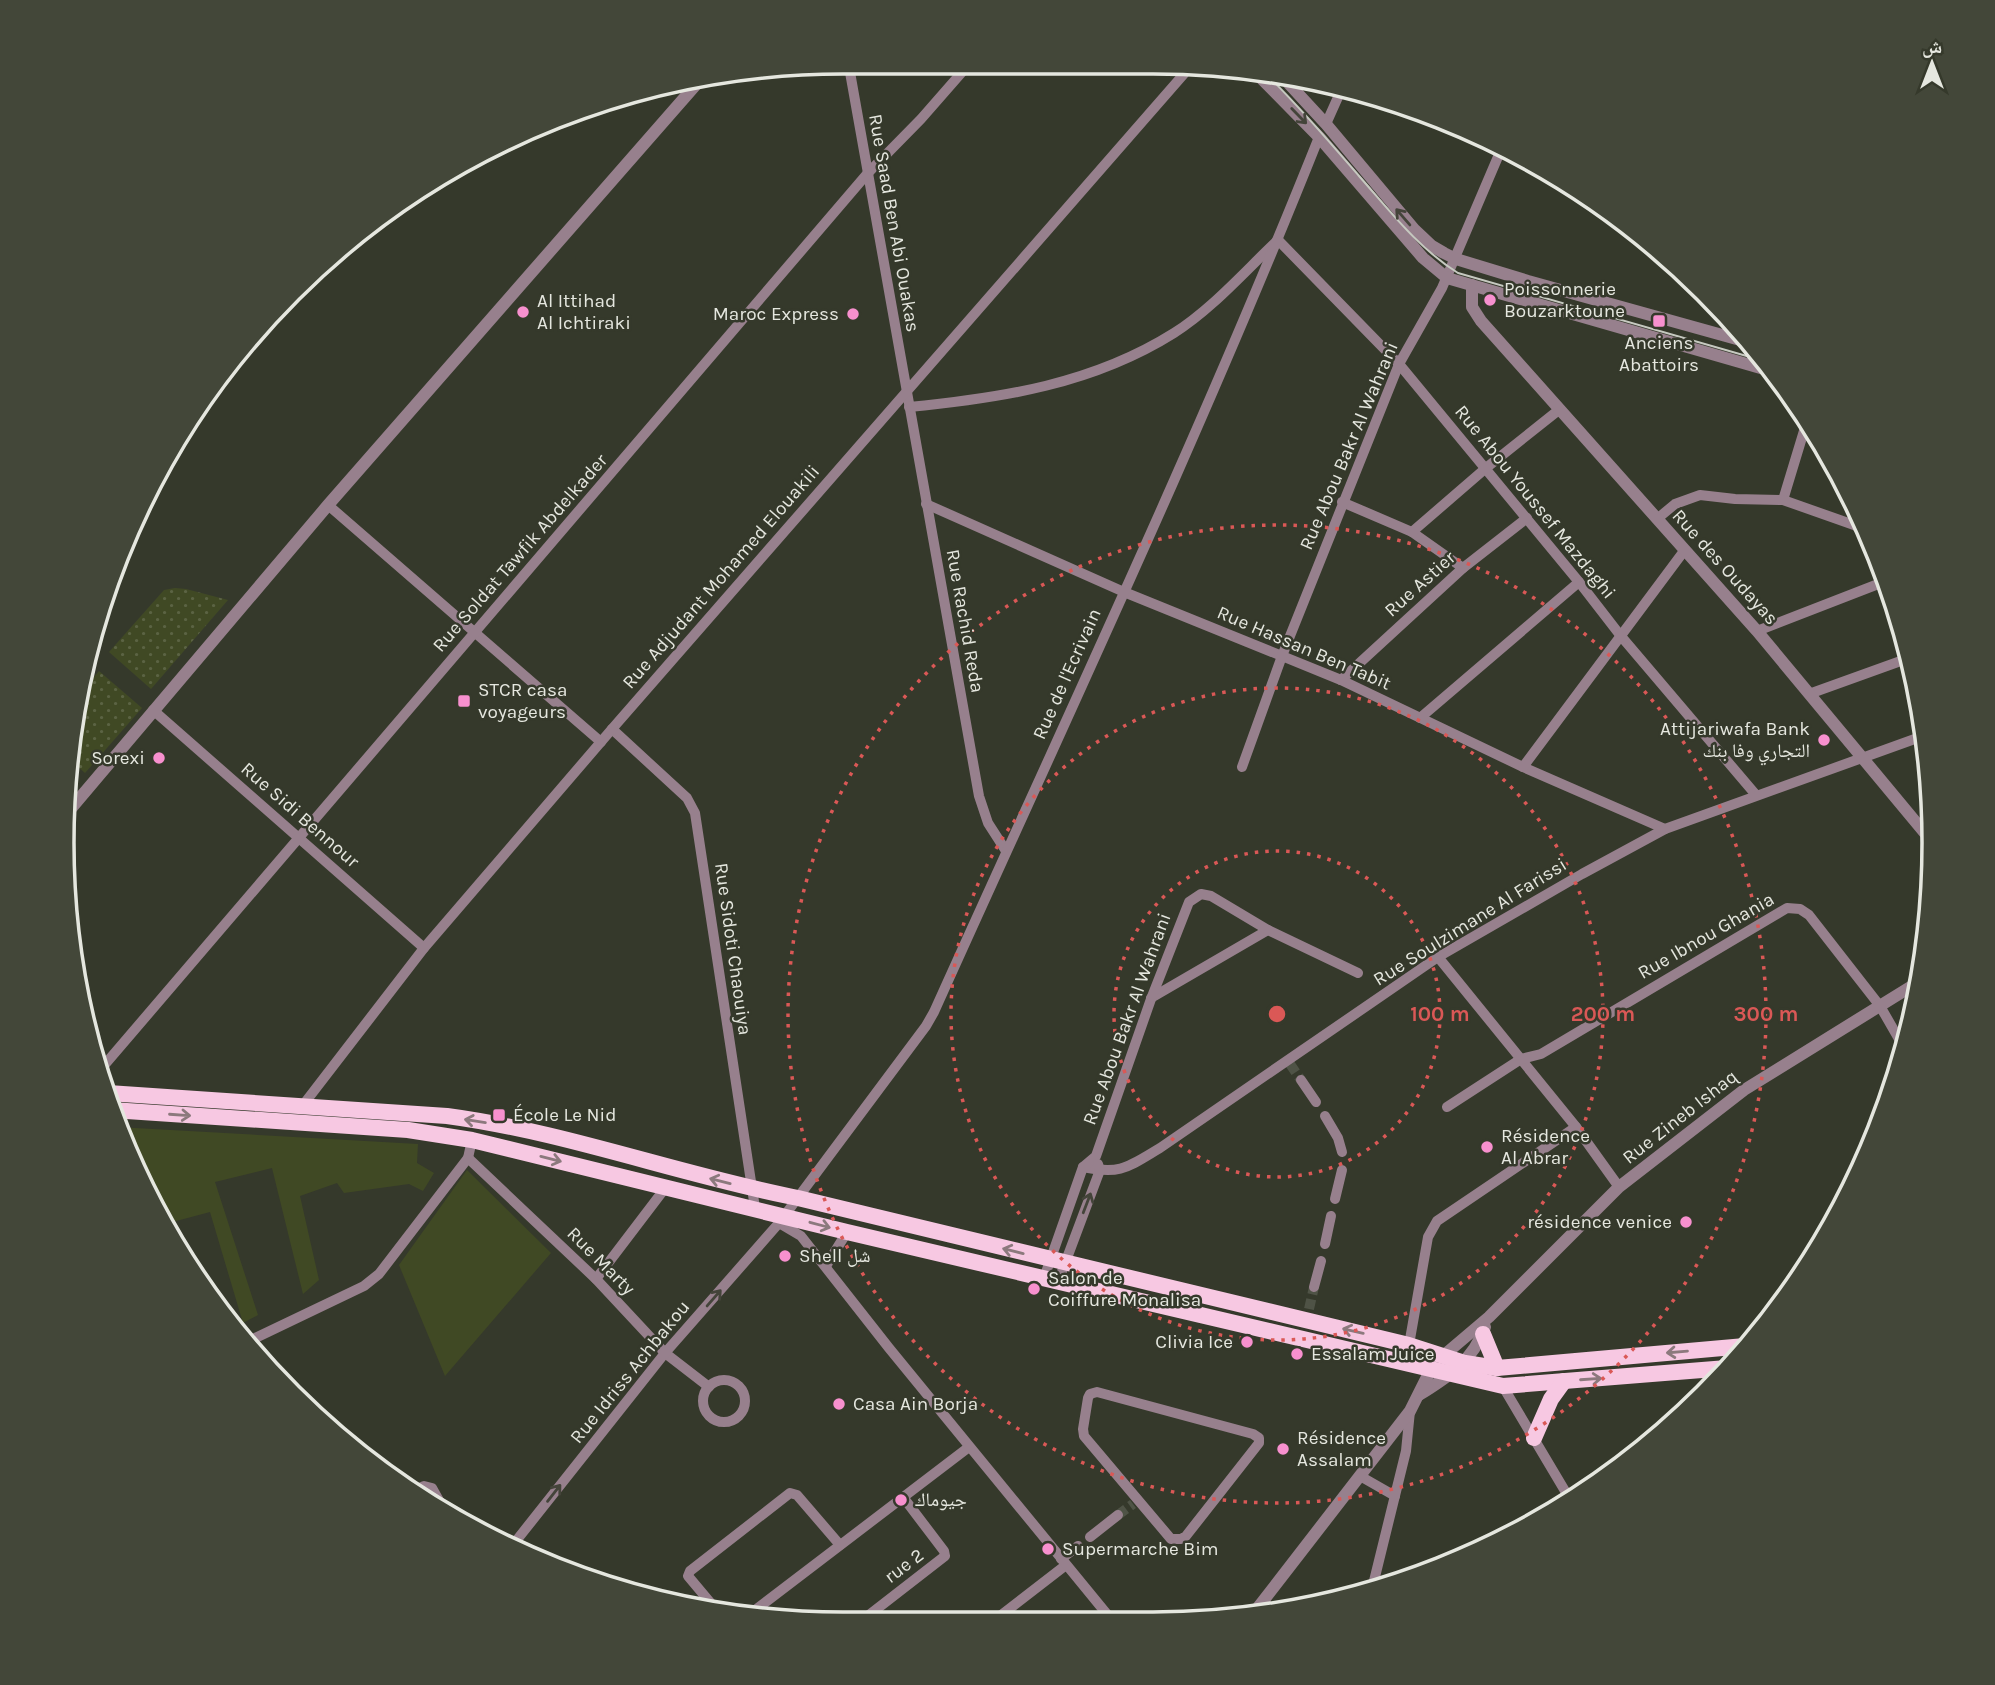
<svg xmlns="http://www.w3.org/2000/svg" width="1995" height="1685" font-family="Karla,'Noto Naskh Arabic',sans-serif">
	<defs>
		<pattern id="park-dots" width="8" height="8" patternUnits="userSpaceOnUse" patternTransform="scale(1.75)"><rect width="8" height="8" fill="#404924"/><path d="M2 2h.1M6 6h.1" fill="none" stroke="#5b6343" stroke-width="1.8" stroke-linecap="round"/></pattern>
	</defs>
	<rect width="100%" height="100%" fill="#35392b"/>
	<g fill="#404924">
		<path d="M117,1127L418,1144L417,1163L434,1173L423,1191L409,1184L344,1193L337,1183L300,1196L319,1280L303,1294L272,1168L215,1182L258,1315L243,1323L210,1212L165,1224L121,1141Z"/>
		<path d="M467,1170L551,1253L445,1376L399,1265Z"/>
	</g>
	<g fill="url(#park-dots)">
		<path d="M175,588L186,589L228,600L151,689L109,652L164,590Z"/>
		<path d="M99,671L142,708L85,773L68,758V741L81,692Z"/>
	</g>
	<g fill="none" stroke-linecap="round" stroke-linejoin="round">
		<g stroke="#4f5346" stroke-width="10" stroke-dasharray="10 5" stroke-linecap="butt">
			<path d="M1290,1064L1301,1080"/>
			<path d="M1309,1309L1314,1287"/>
			<path d="M1118,1515L1133,1504"/>
		</g>
		<g stroke="#97808d" stroke-width="10">
			<path d="M848,61L979,796L988,823L1006,851"/>
			<path d="M1326,124L1343,86"/>
			<path d="M1500,151L1529,161"/>
			<path d="M909,407C1002,398 1093,384 1174,333C1212,309 1245,271 1278,240L1399,364L1579,582L1620,635L1756,795"/>
			<path d="M1783,500L1807,421"/>
			<path d="M1342,502L1412,532L1463,568"/>
			<path d="M926,504L1124,592L1341,680L1523,767L1665,829"/>
			<path d="M328,505L601,742"/>
			<path d="M1657,519L1675,504L1700,495L1735,499L1783,500L1854,525L1870,534"/>
			<path d="M1412,532L1486,468L1560,409"/>
			<path d="M1757,631L1886,581"/>
			<path d="M1341,680L1463,568L1527,518"/>
			<path d="M1809,694L1909,658"/>
			<path d="M153,710L424,948"/>
			<path d="M1420,718L1579,582"/>
			<path d="M612,729L687,798L695,813L755,1208"/>
			<path d="M1242,767L1282,656L1399,364L1442,288L1503,145"/>
			<path d="M1523,767L1684,551"/>
			<path d="M1438,957L1576,1127L1619,1187"/>
			<path d="M1151,998L1268,930"/>
			<path d="M101,1069L867,174L921,119L970,63"/>
			<path d="M1301,1080L1316,1102"/>
			<path d="M1447,1107L1521,1059L1541,1054L1787,908L1800,909L1809,915L1880,1006L1903,1046"/>
			<path d="M300,1109L424,948L612,729L1190,67"/>
			<path d="M1325,1116L1338,1138L1342,1152"/>
			<path d="M468,1158L596,1279L665,1353L709,1387"/>
			<path d="M1083,1167C1121,1175 1128,1167 1160,1148L1438,957L1582,874L1665,829L1923,736"/>
			<path d="M1335,1199L1342,1170"/>
			<path d="M1325,1244L1331,1216"/>
			<path d="M826,1266L847,1232"/>
			<path d="M1044,1278L1083,1167L1096,1156L1151,999L1189,902L1201,894L1211,896L1268,930L1358,973"/>
			<path d="M596,1279L666,1187"/>
			<path d="M1058,1282L1100,1170L1098,1164"/>
			<path d="M1314,1287L1321,1261"/>
			<path d="M249,1341L364,1286L379,1274L468,1158L472,1140"/>
			<path d="M1409,1345L1428,1237L1437,1221L1576,1127"/>
			<circle cx="724" cy="1401" r="21"/>
			<path d="M1502,1385L1571,1501"/>
			<path d="M1097,1392L1253,1434L1259,1438V1443L1186,1536L1181,1539H1171L1084,1436L1083,1429L1088,1398L1090,1394Z"/>
			<path d="M1360,1476L1395,1496"/>
			<path d="M413,1491L424,1486L432,1488L447,1515"/>
			<path d="M1090,1537L1118,1515"/>
			<path d="M512,1546L665,1353L779,1223"/>
			<path d="M1061,1559L1078,1546"/>
			<path d="M1372,1589L1406,1451L1410,1411"/>
			<path d="M714,1607L688,1576L690,1571L790,1493L797,1495L840,1545"/>
			<path d="M750,1614L969,1447"/>
			<path d="M860,1622L945,1556L944,1551L903,1497"/>
			<path d="M991,1623L1066,1565"/>
			<path d="M1115,1624L889,1348L801,1236L779,1223L926,1026L934,1012C1065,721 1201,433 1319,137"/>
		</g>
		<g stroke="#97808d" stroke-width="12">
			<path d="M1251,68L1319,137L1423,258L1447,278L1771,371"/>
			<path d="M1279,73L1326,124L1414,229L1432,246L1444,253L1456,259L1528,281L1751,343"/>
			<path d="M1472,285V307L1481,321L1757,631L1934,844"/>
			<path d="M68,812L328,505L700,80"/>
			<path d="M1419,1395C1448,1377 1473,1361 1485,1327"/>
			<path d="M1253,1614L1410,1411L1431,1369L1443,1356L1489,1317L1619,1187L1744,1090L1920,981"/>
		</g>
		<g stroke="#f7c8e2" stroke-width="16">
			<path d="M108,1093L447,1116C566,1132 680,1175 798,1198L1409,1345L1465,1363L1497,1368L1745,1346"/>
			<path d="M112,1110L408,1130L472,1140L847,1232L1503,1386L1727,1368"/>
			<path d="M1483,1334L1497,1368"/>
			<path d="M1534,1438L1551,1399L1564,1381"/>
		</g>
		<path stroke="#c6c9c0" stroke-width="2" d="M1261,69C1296,103 1327,139 1359,176C1390,211 1418,248 1458,273L1764,361"/>
	</g>
	<defs><path id="oneway-shaft" d="M-6 0H5M1.5-3L5.5 0L1.5 3" fill="none" stroke-width="1.6" stroke-linecap="round" stroke-linejoin="round" transform="scale(1.75)"/></defs>
	<g stroke="#44443a">
		<use href="#oneway-shaft" transform="translate(1299 116) rotate(46)"/>
		<use href="#oneway-shaft" transform="translate(1403 217) rotate(-131)"/>
		<use href="#oneway-shaft" transform="translate(1087 1203) rotate(-69)"/>
		<use href="#oneway-shaft" transform="translate(714 1298) rotate(-49)"/>
		<use href="#oneway-shaft" transform="translate(554 1493) rotate(-52)"/>
	</g>
	<g stroke="#8c797d">
		<use href="#oneway-shaft" transform="translate(180 1115) rotate(4)"/>
		<use href="#oneway-shaft" transform="translate(475 1121) rotate(-171)"/>
		<use href="#oneway-shaft" transform="translate(551 1159) rotate(14)"/>
		<use href="#oneway-shaft" transform="translate(720 1181) rotate(-166)"/>
		<use href="#oneway-shaft" transform="translate(820 1225) rotate(15)"/>
		<use href="#oneway-shaft" transform="translate(1013 1251) rotate(-166)"/>
		<use href="#oneway-shaft" transform="translate(1353 1331) rotate(-167)"/>
		<use href="#oneway-shaft" transform="translate(1677 1352) rotate(175)"/>
		<use href="#oneway-shaft" transform="translate(1591 1379) rotate(-4)"/>
	</g>
	<g fill="none" stroke="#da5856" stroke-width="3.5" stroke-dasharray="3.5 7">
		<circle cx="1277" cy="1014" r="163"/>
		<circle cx="1277" cy="1014" r="326"/>
		<circle cx="1277" cy="1014" r="489"/>
	</g>
	<g fill="#f790ce" stroke="#35392b" stroke-width="2.5">
		<circle cx="1490" cy="300" r="7"/>
		<circle cx="523" cy="312" r="7"/>
		<circle cx="853" cy="314" r="7"/>
		<rect x="1652" y="314" width="14" height="14" rx="3.5"/>
		<rect x="457" y="694" width="14" height="14" rx="3.5"/>
		<circle cx="1824" cy="740" r="7"/>
		<circle cx="159" cy="758" r="7"/>
		<rect x="492" y="1108" width="14" height="14" rx="3.5"/>
		<circle cx="1487" cy="1147" r="7"/>
		<circle cx="1686" cy="1222" r="7"/>
		<circle cx="785" cy="1256" r="7"/>
		<circle cx="1034" cy="1289" r="7"/>
		<circle cx="1247" cy="1342" r="7"/>
		<circle cx="1297" cy="1354" r="7"/>
		<circle cx="839" cy="1404" r="7"/>
		<circle cx="1283" cy="1449" r="7"/>
		<circle cx="901" cy="1500" r="7"/>
		<circle cx="1048" cy="1549" r="7"/>
	</g>
	<g text-anchor="middle" dominant-baseline="central" stroke-width="5" stroke-linejoin="round" paint-order="stroke">
		<g font-size="19" fill="#e5e7df" stroke="#35392b">
			<text transform="translate(894 223) rotate(80)">Rue Saad Ben Abi Ouakas</text>
			<text transform="translate(1349 446) rotate(-67)">Rue Abou Bakr Al Wahrani</text>
			<text transform="translate(1535 502) rotate(51)">Rue Abou Youssef Mazdaghi</text>
			<text transform="translate(520 553) rotate(-49)">Rue Soldat Tawfik Abdelkader</text>
			<text transform="translate(1725 567) rotate(48)">Rue des Oudayas</text>
			<text transform="translate(721 577) rotate(-49)">Rue Adjudant Mohamed Elouakili</text>
			<text transform="translate(1420 584) rotate(-42)">Rue Astier</text>
			<text transform="translate(965 621) rotate(80)">Rue Rachid Reda</text>
			<text transform="translate(1304 648) rotate(23)">Rue Hassan Ben Tabit</text>
			<text transform="translate(1067 674) rotate(-66)">Rue de l'Ecrivain</text>
			<text transform="translate(300 815) rotate(41)">Rue Sidi Bennour</text>
			<text transform="translate(1470 922) rotate(-32)">Rue Soulzimane Al Farissi</text>
			<text transform="translate(1706 936) rotate(-30)">Rue Ibnou Ghania</text>
			<text transform="translate(733 949) rotate(82)">Rue Sidoti Chaouiya</text>
			<text transform="translate(1127 1019) rotate(-70)">Rue Abou Bakr Al Wahrani</text>
			<text transform="translate(1680 1117) rotate(-38)">Rue Zineb Ishaq</text>
			<text transform="translate(601 1261) rotate(45)">Rue Marty</text>
			<text transform="translate(630 1372) rotate(-51)">Rue Idriss Achbakou</text>
			<text transform="translate(904 1566) rotate(-37)">rue 2</text>
		</g>
		<g font-size="19" fill="#e5e7df" stroke="#35392b" text-anchor="start">
			<text x="1504" y="289">Poissonnerie<tspan x="1504" dy="22">Bouzarktoune</tspan></text>
			<text x="537" y="301">Al Ittihad<tspan x="537" dy="22">Al Ichtiraki</tspan></text>
			<text x="839" y="314" text-anchor="end">Maroc Express</text>
			<text x="1659" y="343" text-anchor="middle">Anciens<tspan x="1659" dy="22">Abattoirs</tspan></text>
			<text x="478" y="690">STCR casa<tspan x="478" dy="22">voyageurs</tspan></text>
			<text x="1810" y="729" text-anchor="end">Attijariwafa Bank<tspan x="1810" dy="22">التجاري وفا بنك</tspan></text>
			<text x="145" y="758" text-anchor="end">Sorexi</text>
			<text x="513" y="1115">École Le Nid</text>
			<text x="1501" y="1136">Résidence<tspan x="1501" dy="22">Al Abrar</tspan></text>
			<text x="1672" y="1222" text-anchor="end">résidence venice</text>
			<text x="799" y="1256">Shell شل</text>
			<text x="1048" y="1278">Salon de<tspan x="1048" dy="22">Coiffure Monalisa</tspan></text>
			<text x="1233" y="1342" text-anchor="end">Clivia Ice</text>
			<text x="1311" y="1354">Essalam Juice</text>
			<text x="853" y="1404">Casa Ain Borja</text>
			<text x="1297" y="1438">Résidence<tspan x="1297" dy="22">Assalam</tspan></text>
			<text x="915" y="1500">جيوماك</text>
			<text x="1062" y="1549">Supermarche Bim</text>
		</g>
	</g>
	<path d="M0 0H1995V1685H0ZM843 74H1153A769 769 0 0 1 1922 843V843A769 769 0 0 1 1153 1612H843A769 769 0 0 1 74 843V843A769 769 0 0 1 843 74Z" fill="#434739" fill-rule="evenodd"/>
	<path fill="none" stroke="#e5e7df" stroke-width="3.5" d="M843 74H1153A769 769 0 0 1 1922 843V843A769 769 0 0 1 1153 1612H843A769 769 0 0 1 74 843V843A769 769 0 0 1 843 74Z"/>
	<circle cx="1277" cy="1014" r="10" fill="#da5856" stroke="#35392b" stroke-width="3.5"/>
	<g font-size="21" text-anchor="middle" font-weight="bold" fill="#da5856" stroke="#35392b" stroke-width="5" stroke-linejoin="round" paint-order="stroke">
		<text x="1440" y="1021">100 m</text>
		<text x="1603" y="1021">200 m</text>
		<text x="1766" y="1021">300 m</text>
	</g>
	<g transform="translate(1932 63)" stroke="#35392b" stroke-width="5" paint-order="stroke">
	<path d="M0-5L12 26L0 18L-12 26Z" fill="#e5e7df"/>
	<text y="-10" font-size="19" font-weight="bold" text-anchor="middle" fill="#e5e7df">ش</text>
	</g>
</svg>
